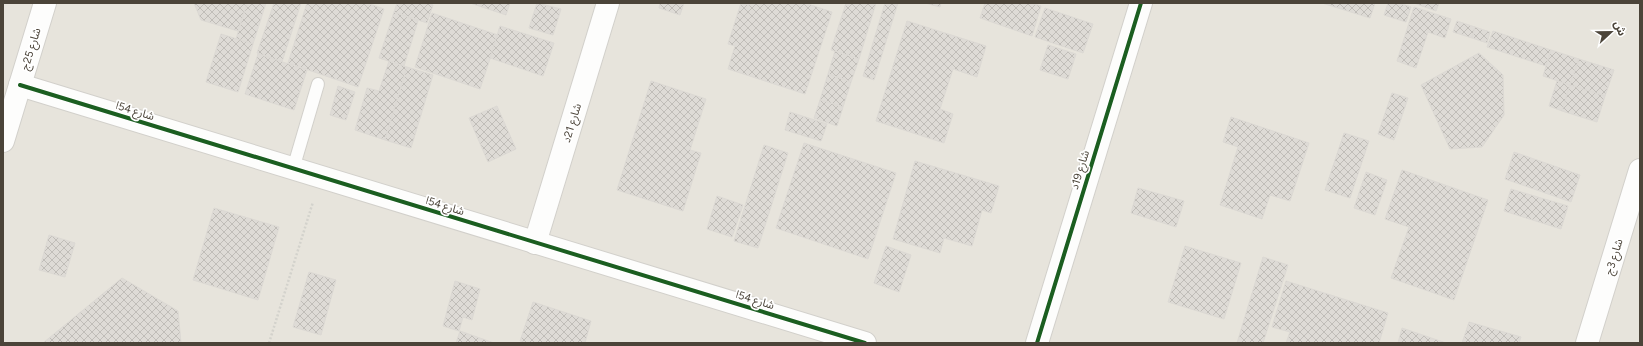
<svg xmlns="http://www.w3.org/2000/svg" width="1643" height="346" font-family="Figtree,'Noto Sans Arabic',sans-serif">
	<defs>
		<pattern id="building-cross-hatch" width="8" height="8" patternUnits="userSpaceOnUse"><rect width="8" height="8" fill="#dedbd6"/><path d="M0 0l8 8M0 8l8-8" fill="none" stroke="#c0bdb8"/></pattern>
	</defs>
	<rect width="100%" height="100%" fill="#f4f2ee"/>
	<rect fill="#e7e4dc" x="3" y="3" width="1637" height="340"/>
	<g fill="url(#building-cross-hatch)" stroke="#dcd9d4">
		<path d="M194,3H247L238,31L201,20Z"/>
		<path d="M247,3H266L253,44L236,39Z"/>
		<path d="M274,3H301L282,62L257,53Z"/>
		<path d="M307,3H367L384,9L358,87L288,63Z"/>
		<path d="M397,3H428L433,5L427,23L394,12Z"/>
		<path d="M470,3H510L506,15Z"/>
		<path d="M537,3L561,9L553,35L529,28Z"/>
		<path d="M660,3H684L680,15L659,8Z"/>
		<path d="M741,3L750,5V3H805L832,12L805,94L728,69L735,46L728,44Z"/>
		<path d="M846,3H876L859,59L831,50Z"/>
		<path d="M885,3H898L874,80L863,76Z"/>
		<path d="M925,3H941L940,7Z"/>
		<path d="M985,3H1031L1041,6L1032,36L980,18Z"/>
		<path d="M1322,3H1375L1370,18Z"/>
		<path d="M1388,3H1399L1411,7L1406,22L1384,15Z"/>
		<path d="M1414,3H1439L1436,11Z"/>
		<path d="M1414,7L1451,19L1445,38L1428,32L1416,68L1397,61Z"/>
		<path d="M1045,8L1093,24L1083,53L1035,37Z"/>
		<path d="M394,12L418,21L404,66L379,58Z"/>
		<path d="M432,13L498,35L480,89L415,67Z"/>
		<path d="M907,21L986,46L977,77L953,69L940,109L953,114L944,143L876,121Z"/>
		<path d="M1457,21L1475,27L1472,38L1453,32Z"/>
		<path d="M500,26L554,43L543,76L490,58Z"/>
		<path d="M1475,27L1490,32L1487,43L1472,38Z"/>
		<path d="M1493,31L1551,50L1546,66L1487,47Z"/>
		<path d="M221,34L253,44L238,92L206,82Z"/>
		<path d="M1048,45L1076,54L1068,79L1040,70Z"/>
		<path d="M1551,50L1579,59L1570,85L1543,76Z"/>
		<path d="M835,51L859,59L851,82L828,74Z"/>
		<path d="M1479,53L1503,75L1504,115L1482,147L1450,149L1421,85Z"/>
		<path d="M258,54L307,70L294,110L245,94Z"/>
		<path d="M1579,59L1614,70L1605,96L1570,85Z"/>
		<path d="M389,61L407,67L385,140L355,130L367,88L379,91Z"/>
		<path d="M407,67L433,75L411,148L385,140Z"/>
		<path d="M828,74L851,82L843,107L820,100Z"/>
		<path d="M651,81L706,99L690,150L701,153L683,211L617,190Z"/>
		<path d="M1557,81L1570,85L1562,111L1549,106Z"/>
		<path d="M1570,85L1605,96L1597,122L1562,111Z"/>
		<path d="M338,86L355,92L346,120L330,115Z"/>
		<path d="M1392,93L1408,98L1394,140L1378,134Z"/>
		<path d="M820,100L843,107L837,126L814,118Z"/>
		<path d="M497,106L516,149L488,162L469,118Z"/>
		<path d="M790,112L827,124L821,141L785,130Z"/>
		<path d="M1231,117L1309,143L1290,201L1270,195L1262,219L1220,205L1238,147L1223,142Z"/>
		<path d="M1344,133L1369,141L1350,198L1325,190Z"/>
		<path d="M804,143L896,173L868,259L776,228Z"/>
		<path d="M764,145L788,153L758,248L734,241Z"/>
		<path d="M1514,152L1580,175L1571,202L1505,179Z"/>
		<path d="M915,161L999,186L991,213L982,210L972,246L944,238L940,253L893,239Z"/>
		<path d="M1402,170L1488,200L1454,300L1391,278L1409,227L1385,219Z"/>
		<path d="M1366,172L1387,180L1375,215L1354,208Z"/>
		<path d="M1138,188L1184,201L1176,227L1131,213Z"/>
		<path d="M1511,189L1568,206L1561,229L1504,211Z"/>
		<path d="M717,196L743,205L732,237L707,229Z"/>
		<path d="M214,208L279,227L258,300L193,280Z"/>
		<path d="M49,235L75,243L65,277L39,270Z"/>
		<path d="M886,246L911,255L899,292L874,283Z"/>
		<path d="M1185,246L1241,263L1224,319L1168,302Z"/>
		<path d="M1263,257L1288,265L1263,343H1237Z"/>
		<path d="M309,272L336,280L321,335L293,327Z"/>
		<path d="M122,278L178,311L181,343H43Z"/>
		<path d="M455,281L480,289L472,320L463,317L459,331L443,326Z"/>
		<path d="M1286,281L1388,313L1379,343H1286L1290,332L1272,327Z"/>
		<path d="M533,302L591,321L585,343H526L520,341Z"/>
		<path d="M1469,322L1521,337L1519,343H1462Z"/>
		<path d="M1402,328L1446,343H1398Z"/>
		<path d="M460,331L494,343H456Z"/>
	</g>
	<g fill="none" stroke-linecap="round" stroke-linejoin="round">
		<g stroke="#d2d0cb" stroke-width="14">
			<path id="lane" d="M293,169L318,84"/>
		</g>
		<g stroke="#d2d0cb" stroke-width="24">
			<g id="street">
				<path d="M20,85L865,343"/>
				<path d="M3,141L45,3"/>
				<path d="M535,243L608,3"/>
				<path d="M1037,343L1141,3"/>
				<path d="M1587,343L1640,170"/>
			</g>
		</g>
		<path stroke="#d3d2cc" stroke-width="2.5" stroke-dasharray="2 2" stroke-linecap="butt" d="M269,343L313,202"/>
		<use href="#lane" stroke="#fdfdfc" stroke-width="12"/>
		<use href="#street" stroke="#fdfdfc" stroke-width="22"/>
		<g stroke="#fff" stroke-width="6">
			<g id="cycleway">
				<path d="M20,85L865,343"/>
				<path d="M1037,343L1141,3"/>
			</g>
		</g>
		<use href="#cycleway" stroke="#1b5e20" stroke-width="4"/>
	</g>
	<g text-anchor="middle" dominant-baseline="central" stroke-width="3.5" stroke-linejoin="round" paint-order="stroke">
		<g font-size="11" fill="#4b4439" stroke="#fff">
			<text transform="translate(31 49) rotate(-73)">شارع 25ج</text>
			<text transform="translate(135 111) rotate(17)">شارع 54ا</text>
			<text transform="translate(572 123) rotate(-73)">شارع 21د</text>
			<text transform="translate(1080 170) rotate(-73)">شارع 19د</text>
			<text transform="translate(445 206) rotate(17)">شارع 54ا</text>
			<text transform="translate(1614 257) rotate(-73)">شارع 3ج</text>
			<text transform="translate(755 300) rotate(17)">شارع 54ا</text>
		</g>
	</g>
	<rect width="1643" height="346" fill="none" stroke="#4b4439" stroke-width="8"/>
	<g transform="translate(1611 32) rotate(68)" stroke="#ffffff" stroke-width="3" paint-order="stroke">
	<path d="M0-3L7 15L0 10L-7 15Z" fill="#4b4439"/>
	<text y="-6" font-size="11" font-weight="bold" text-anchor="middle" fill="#4b4439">ش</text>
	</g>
</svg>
